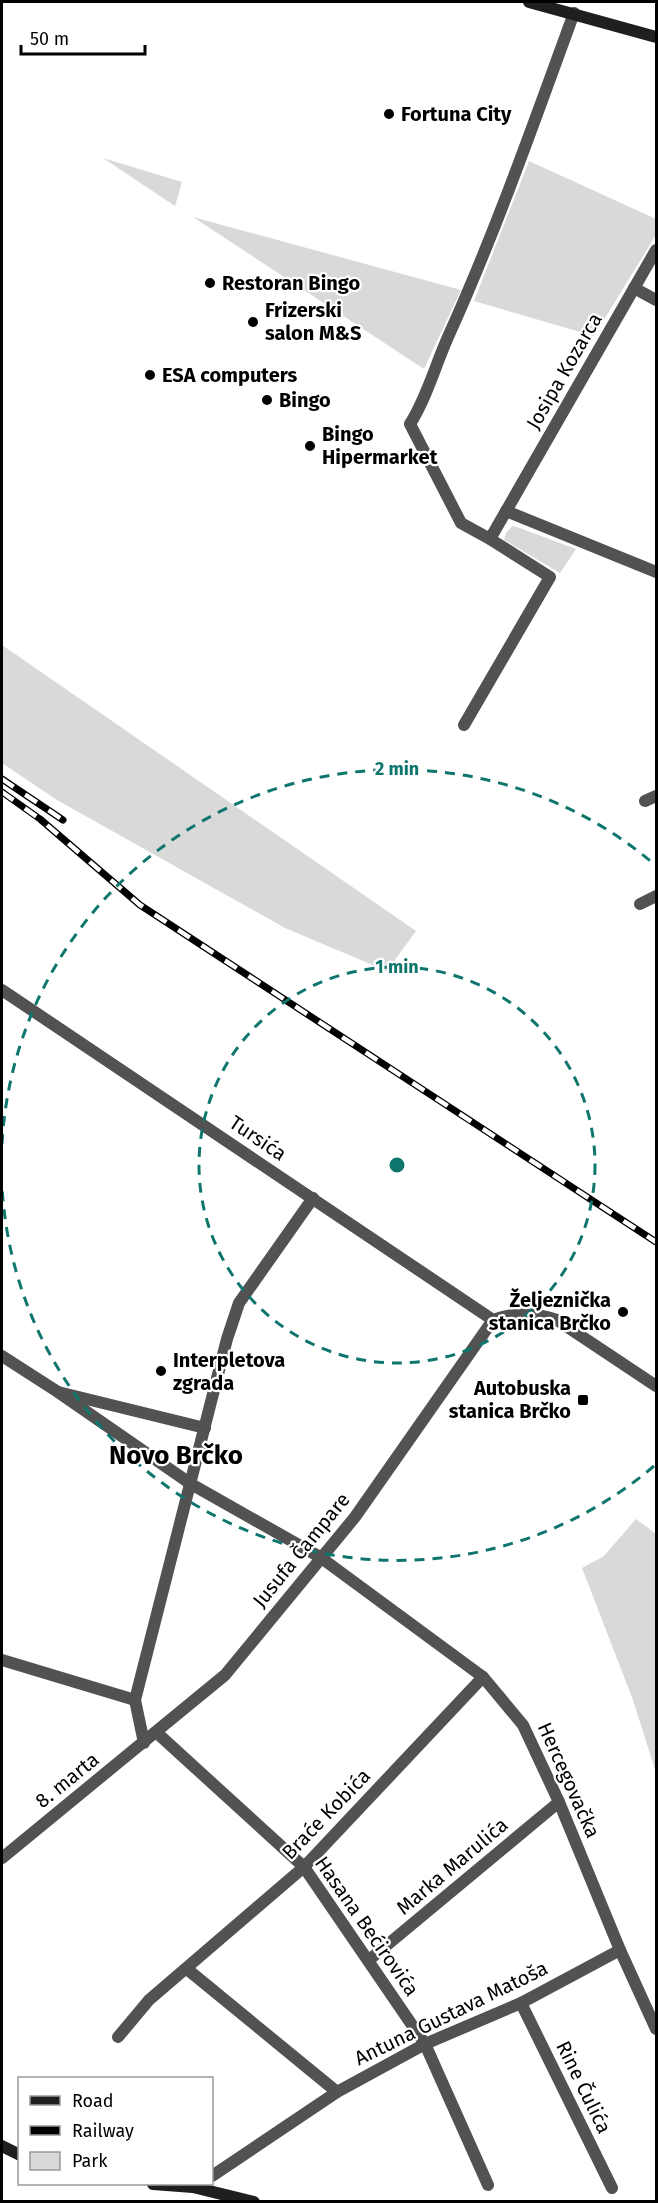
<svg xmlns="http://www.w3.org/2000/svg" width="658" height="2203" font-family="'Fira Sans',sans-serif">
	<rect width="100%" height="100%" fill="#fff"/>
	<g fill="#d9d9d9">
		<path d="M103,158L182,182L175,206Z"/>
		<path d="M529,161L656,219V235L594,336L474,301Z"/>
		<path d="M193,217L461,290L424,369Z"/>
		<path d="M512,526L517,527L576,549L560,573L504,540L506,533Z"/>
		<path d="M2,645L416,931L387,971L285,928L57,800L2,763Z"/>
		<path d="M636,1519L656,1534V1773L633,1700L582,1568L604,1556Z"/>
	</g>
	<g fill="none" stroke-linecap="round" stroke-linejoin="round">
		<g stroke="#525252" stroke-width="12">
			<path d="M574,13C534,122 496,231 448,337C435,366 427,397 410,424L461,523L490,539L656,250"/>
			<path d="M634,288L656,300"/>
			<path d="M506,511L656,572"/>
			<path d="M464,725L550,577L490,539"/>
			<path d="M645,801L656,796"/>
			<path d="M640,904L656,896"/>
			<path d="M2,990L493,1320"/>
			<path d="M2,1356L58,1392L205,1428"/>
			<path d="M58,1392L191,1484L320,1557L483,1677L523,1725L559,1802L620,1950L656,2029"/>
			<path d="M2,1660L135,1700"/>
			<path d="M156,1732L304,1867L425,2044L488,2185"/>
			<path d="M144,1743L135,1700L227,1339L239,1303L313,1198"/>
			<path d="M2,1858L225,1675L355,1517L493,1320C515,1312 535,1312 557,1320L656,1386"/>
			<path d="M369,1960L559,1802"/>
			<path d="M187,1969L337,2092"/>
			<path d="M521,2003L612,2188"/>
			<path d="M118,2037L149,2000L304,1867L483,1677"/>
			<path d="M212,2176L337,2092L425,2044L521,2003L620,1950"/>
		</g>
		<g stroke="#1f1f1f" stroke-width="12">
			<path d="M529,2L656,37"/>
			<path d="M2,2146L20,2155"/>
			<path d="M153,2184L193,2187L254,2202"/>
		</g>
		<g stroke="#000" stroke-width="7">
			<g id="rail">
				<path d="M2,779L63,820"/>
				<path d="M2,792L40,819L140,905L656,1242"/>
			</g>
		</g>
		<use href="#rail" stroke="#fff" stroke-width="4.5" stroke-dasharray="14" stroke-linecap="butt"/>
	</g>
	<g fill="none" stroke="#0f766e" stroke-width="3" stroke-dasharray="10 8">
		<circle cx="397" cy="1165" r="198"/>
		<path d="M654 1466A396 396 0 0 1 2 1186M2 1144A396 396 0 0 1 654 864"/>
	</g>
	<g fill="#000" stroke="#fff" stroke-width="2">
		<circle cx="389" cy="114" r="6"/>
		<circle cx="210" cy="283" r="6"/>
		<circle cx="253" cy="322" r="6"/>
		<circle cx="150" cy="375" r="6"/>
		<circle cx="267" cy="400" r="6"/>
		<circle cx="310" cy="446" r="6"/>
		<circle cx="623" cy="1312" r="6"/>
		<circle cx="161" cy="1371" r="6"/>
		<rect x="577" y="1394" width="12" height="12" rx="3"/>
	</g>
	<g text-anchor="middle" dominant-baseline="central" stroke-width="4.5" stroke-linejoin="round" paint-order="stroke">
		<g font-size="20" font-weight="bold" fill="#000" stroke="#fff" text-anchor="start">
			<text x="401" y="114">Fortuna City</text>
			<text x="222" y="283">Restoran Bingo</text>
			<text x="265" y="310">Frizerski<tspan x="265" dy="23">salon M&amp;S</tspan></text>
			<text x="162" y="375">ESA computers</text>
			<text x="279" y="400">Bingo</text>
			<text x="322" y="434">Bingo<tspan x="322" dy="23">Hipermarket</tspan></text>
			<text x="611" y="1300" text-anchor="end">Željeznička<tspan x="611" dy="23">stanica Brčko</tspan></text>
			<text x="173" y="1360">Interpletova<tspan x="173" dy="23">zgrada</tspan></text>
			<text x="571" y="1388" text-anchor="end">Autobuska<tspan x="571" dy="23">stanica Brčko</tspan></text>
		</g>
		<g font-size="20" fill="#000" stroke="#fff">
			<text transform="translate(564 371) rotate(-60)">Josipa Kozarca</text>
			<text transform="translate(258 1138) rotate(34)">Tursića</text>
			<text transform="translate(301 1550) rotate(-51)">Jusufa Čampare</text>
			<text transform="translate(67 1780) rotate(-39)">8. marta</text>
			<text transform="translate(569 1780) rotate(66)">Hercegovačka</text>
			<text transform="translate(326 1814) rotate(-46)">Braće Kobića</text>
			<text transform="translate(452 1866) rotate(-40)">Marka Marulića</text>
			<text transform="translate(367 1926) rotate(55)">Hasana Bećirovića</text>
			<text transform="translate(451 2013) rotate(-26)">Antuna Gustava Matoša</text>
			<text transform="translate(584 2087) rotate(64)">Rine Čulića</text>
		</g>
		<g font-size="26" font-weight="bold" fill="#000" stroke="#fff">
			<text x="176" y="1455">Novo Brčko</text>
		</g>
	</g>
	<circle cx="397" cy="1165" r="9" fill="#0f766e" stroke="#fff" stroke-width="3"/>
	<g font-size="18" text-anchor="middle" font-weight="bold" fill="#0f766e" stroke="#fff" stroke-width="4.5" stroke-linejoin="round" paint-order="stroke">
		<text x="397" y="775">2 min</text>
		<text x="397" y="973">1 min</text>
	</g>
	<rect width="658" height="2203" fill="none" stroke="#000000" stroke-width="6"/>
	<rect x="18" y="2077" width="195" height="108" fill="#ffffff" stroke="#999999" stroke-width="1.5"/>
	<rect x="30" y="2096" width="30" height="9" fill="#1f1f1f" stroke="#999999" stroke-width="1.5"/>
	<text x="72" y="2107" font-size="18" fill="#000000">Road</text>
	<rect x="30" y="2126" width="30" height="9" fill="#000000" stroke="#999999" stroke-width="1.5"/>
	<text x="72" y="2137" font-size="18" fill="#000000">Railway</text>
	<rect x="30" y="2152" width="30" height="18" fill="#d9d9d9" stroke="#999999" stroke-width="1.5"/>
	<text x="72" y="2167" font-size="18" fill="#000000">Park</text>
	<path d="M21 45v9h124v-9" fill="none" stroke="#000000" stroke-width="3"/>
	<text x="30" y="45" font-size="18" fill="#000000" stroke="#ffffff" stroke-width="4.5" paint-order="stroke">50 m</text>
</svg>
